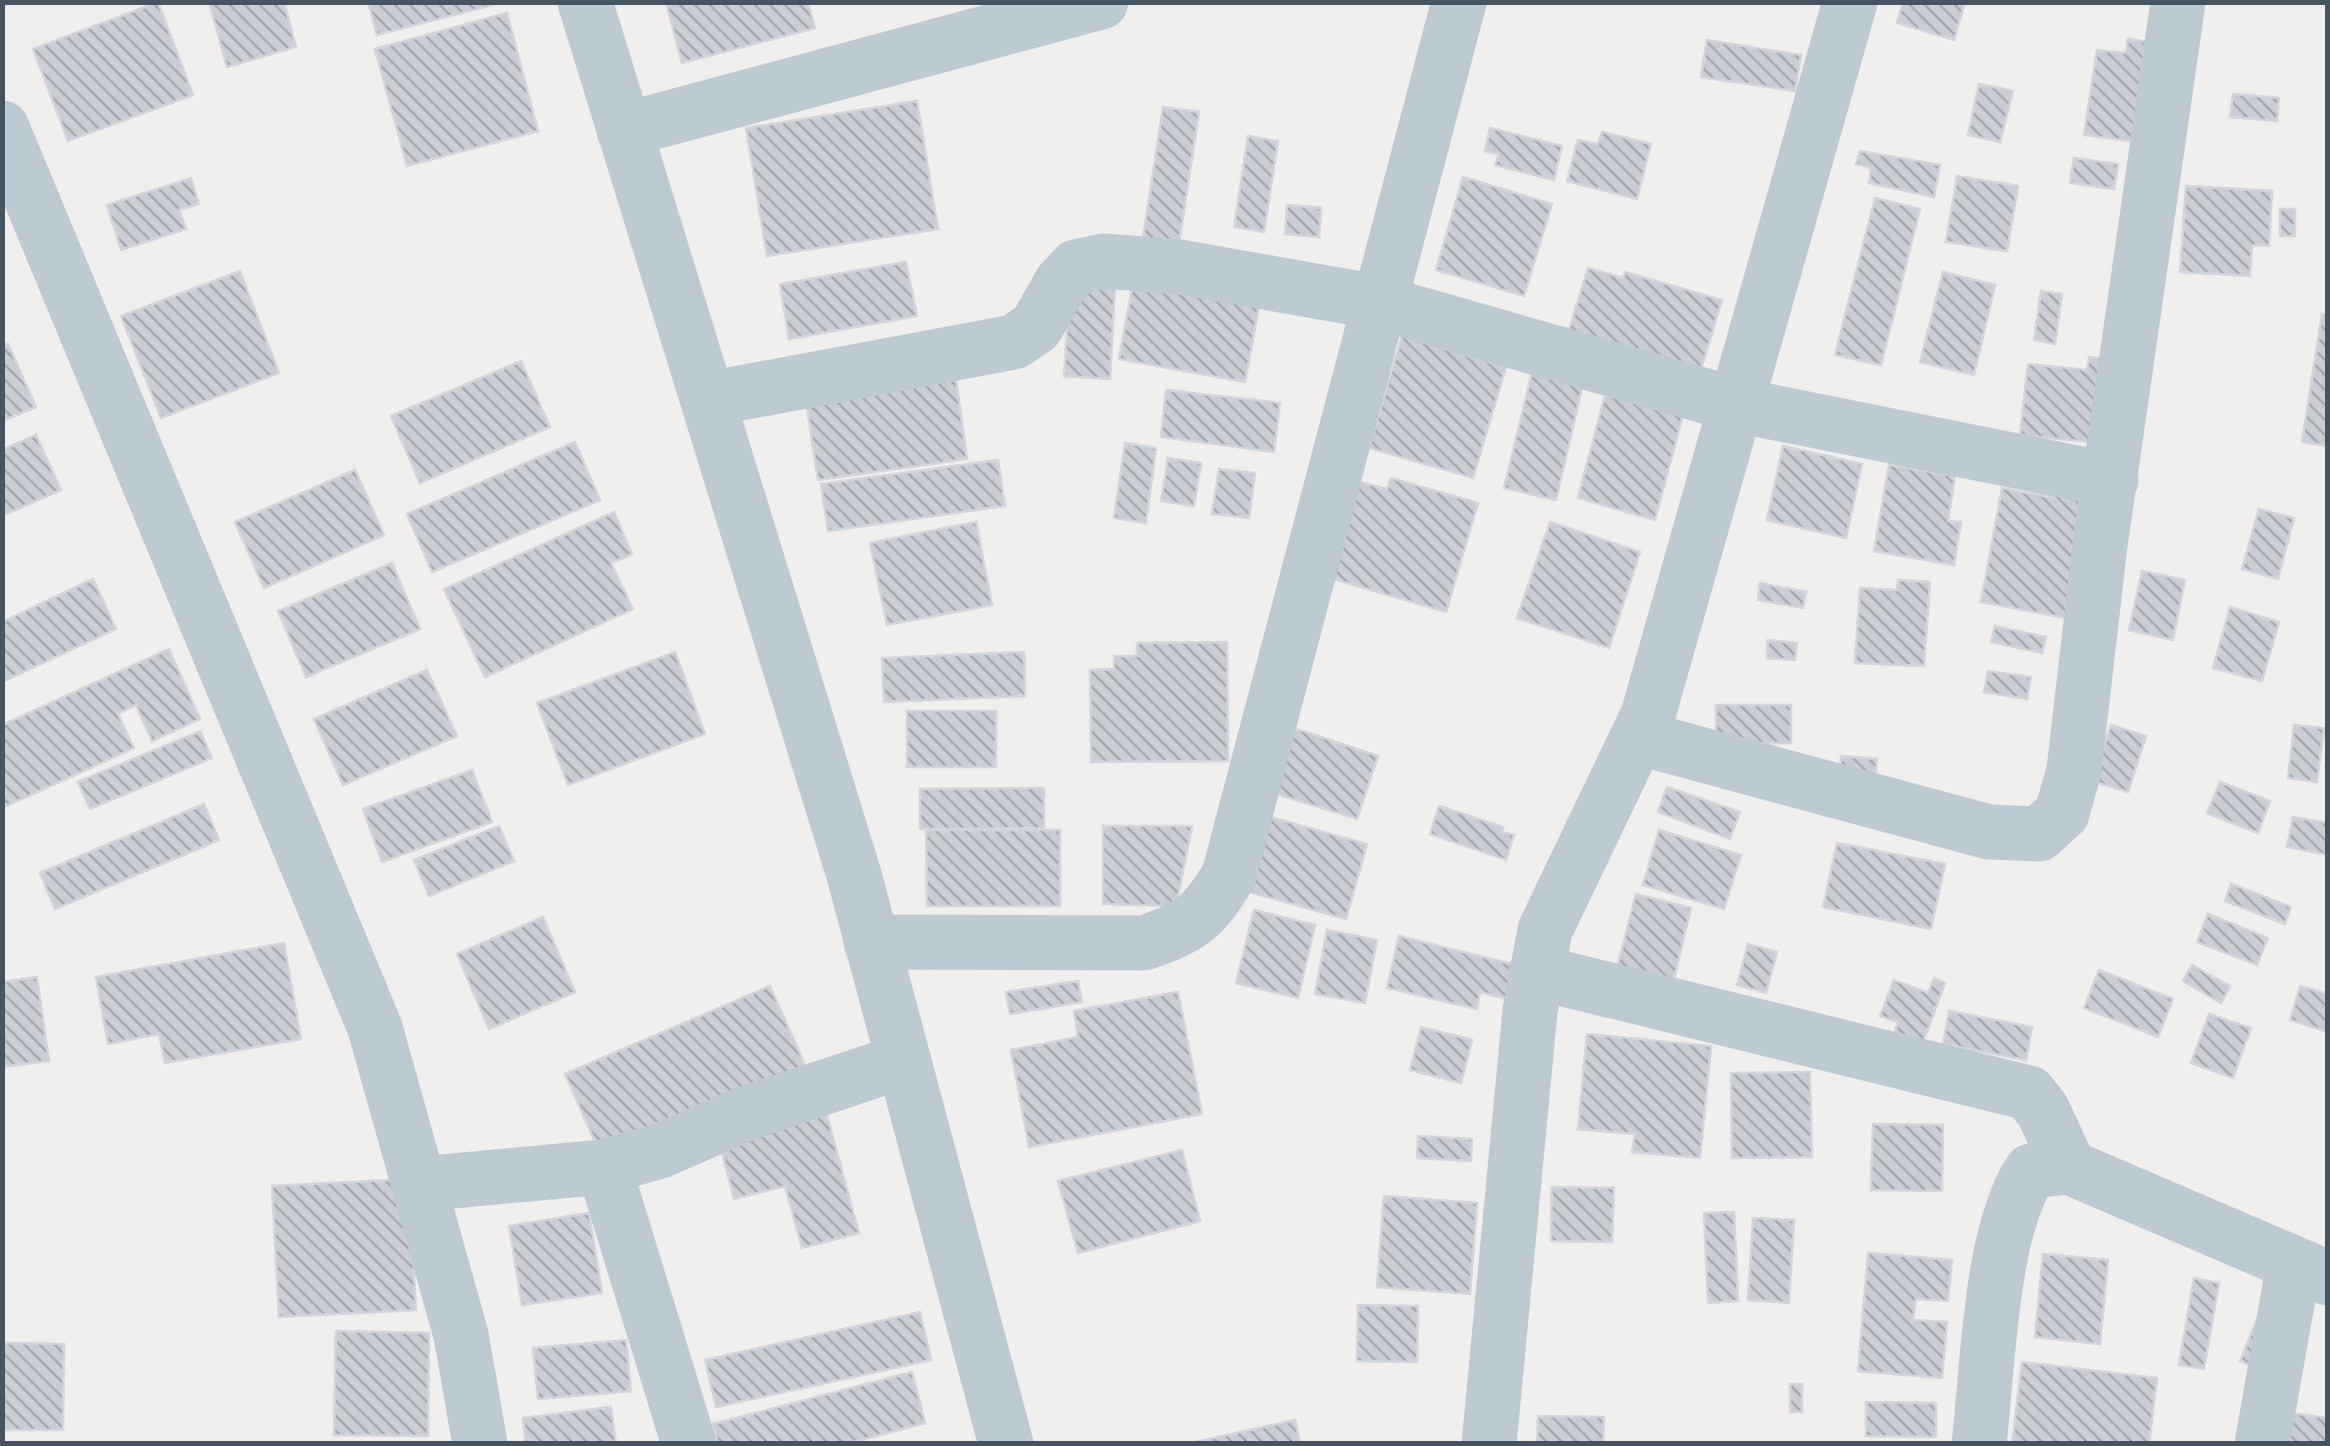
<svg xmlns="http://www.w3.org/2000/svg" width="2330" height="1446" font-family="'PT Sans',sans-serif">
	<defs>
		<pattern id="building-back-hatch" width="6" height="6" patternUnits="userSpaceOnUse" patternTransform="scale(2.5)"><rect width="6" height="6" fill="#caced4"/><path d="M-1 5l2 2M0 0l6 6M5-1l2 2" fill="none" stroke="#a6aaaf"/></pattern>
	</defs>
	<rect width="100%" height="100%" fill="#f1eeee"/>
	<g fill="url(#building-back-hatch)" stroke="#d2d5db" stroke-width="2.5">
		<path d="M158,2L193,95L68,141L33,49Z"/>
		<path d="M209,2H284L296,47L227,67Z"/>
		<path d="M368,2H492L493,5L377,35Z"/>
		<path d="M666,2H808L815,28L682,63Z"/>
		<path d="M1903,2H1965L1954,40L1897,23Z"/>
		<path d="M507,13L538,131L407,166L375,49Z"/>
		<path d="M2128,39L2161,44L2146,143L2084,135L2097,50L2126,53Z"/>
		<path d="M1707,40L1801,55L1795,91L1701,77Z"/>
		<path d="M1979,84L2013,91L2000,142L1968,135Z"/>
		<path d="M2233,94L2279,98L2277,121L2230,117Z"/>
		<path d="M917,101L938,229L767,256L746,128Z"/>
		<path d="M1163,107L1199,112L1178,250L1142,245Z"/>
		<path d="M1490,128L1562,146L1554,180L1495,165L1499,154L1485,151Z"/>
		<path d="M1602,132L1651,144L1637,199L1567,181L1578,140L1598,144Z"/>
		<path d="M1248,136L1278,141L1264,232L1234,227Z"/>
		<path d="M1860,151L1940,165L1934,197L1869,183L1871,168L1856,164Z"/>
		<path d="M2074,158L2118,164L2114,189L2070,183Z"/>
		<path d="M1957,176L2018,186L2007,251L1946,242Z"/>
		<path d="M1463,177L1552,204L1524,296L1436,270Z"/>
		<path d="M191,178L199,204L179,210L186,229L121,250L107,205Z"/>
		<path d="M2186,186L2272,191L2269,246L2252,245L2250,276L2180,272Z"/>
		<path d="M1875,198L1920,209L1881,365L1835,355Z"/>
		<path d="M1287,205L1321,208L1319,237L1285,234Z"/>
		<rect x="2280" y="209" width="15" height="27"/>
		<path d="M906,262L917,316L789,339L780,284Z"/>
		<path d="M1588,268L1623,278L1625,272L1722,300L1698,379L1566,340Z"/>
		<path d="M240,271L279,373L161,418L121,316Z"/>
		<path d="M1943,272L1995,285L1974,375L1920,362Z"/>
		<path d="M1070,283L1115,285L1110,379L1064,376Z"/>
		<path d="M1133,283L1259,306L1245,382L1119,359Z"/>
		<path d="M2041,291L2062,294L2055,344L2034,340Z"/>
		<path d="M2322,314L2328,315V446L2302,442Z"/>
		<path d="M1402,336L1506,367L1473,478L1369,448Z"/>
		<path d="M8,344L36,407L2,421V346Z"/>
		<path d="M2089,357L2110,359L2100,443L2020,435L2028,364L2087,370Z"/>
		<path d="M521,361L550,427L420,483L391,416Z"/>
		<path d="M1532,372L1583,384L1556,500L1504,488Z"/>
		<path d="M956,380L967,459L818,480L806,401Z"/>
		<path d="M1166,390L1280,403L1274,452L1161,437Z"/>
		<path d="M1605,395L1683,415L1655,520L1578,498Z"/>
		<path d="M36,435L61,490L2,516V450Z"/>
		<path d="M575,442L600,500L432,572L407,514Z"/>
		<path d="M1125,443L1156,448L1146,523L1114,518Z"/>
		<path d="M1783,446L1862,464L1846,538L1767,520Z"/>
		<path d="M1168,458L1201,463L1194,506L1161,501Z"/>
		<path d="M998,460L1005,506L828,531L821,484Z"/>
		<path d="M1889,465L1955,476L1948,521L1961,522L1954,565L1874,551Z"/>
		<path d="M1219,469L1255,473L1249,518L1212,514Z"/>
		<path d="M355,470L384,535L264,588L235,522Z"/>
		<path d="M1391,478L1478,503L1446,612L1333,579L1360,482L1387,489Z"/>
		<path d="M2056,486L2094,493L2071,619L1981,602L2002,488L2054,498Z"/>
		<path d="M2259,509L2294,518L2278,579L2242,569Z"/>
		<path d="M614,512L632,554L611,563L633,609L485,677L444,589Z"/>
		<path d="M976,522L992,605L887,625L870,543Z"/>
		<path d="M1550,522L1640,552L1609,648L1517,618Z"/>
		<path d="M392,563L420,629L306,677L278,611Z"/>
		<path d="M2142,571L2185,580L2173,640L2129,630Z"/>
		<path d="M93,579L116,629L2,682V622Z"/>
		<path d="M1898,580L1930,582L1924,666L1855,663L1860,588L1897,590Z"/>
		<path d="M1760,583L1806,592L1803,608L1758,600Z"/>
		<path d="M2230,607L2279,622L2262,681L2213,668Z"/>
		<path d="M1995,626L2046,637L2042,653L1991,642Z"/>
		<path d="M1768,640L1797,643L1795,660L1767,658Z"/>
		<path d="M1227,642L1228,761L1091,762L1090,670L1114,669V656H1137V643Z"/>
		<path d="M169,649L200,719L152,741L136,705L118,714L134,748L2,808V796L7,794L2,783V725Z"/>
		<path d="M675,652L705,734L568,785L537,703Z"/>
		<path d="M1024,652L1025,696L884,702L882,658Z"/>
		<path d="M427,670L457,736L343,785L314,719Z"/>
		<path d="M1988,671L2031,677L2027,699L1984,692Z"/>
		<rect x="1716" y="705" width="75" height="38"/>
		<rect x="907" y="711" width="89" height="56"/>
		<path d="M2111,725L2146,736L2128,792L2092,781Z"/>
		<path d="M2294,725L2324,728L2317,782L2288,778Z"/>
		<path d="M1294,728L1378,756L1357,819L1273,793Z"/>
		<path d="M200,731L212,758L90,809L78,782Z"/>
		<path d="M1841,756L1877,759L1876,778L1840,776Z"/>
		<path d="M472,770L492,822L382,862L363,809Z"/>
		<path d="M2220,782L2270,801L2258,833L2207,813Z"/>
		<path d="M1667,787L1740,812L1730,839L1658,812Z"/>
		<path d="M1044,788V828L920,829V789Z"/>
		<path d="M204,804L219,840L55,909L40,873Z"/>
		<path d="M1439,806L1503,827L1502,832L1514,835L1506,860L1430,834Z"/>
		<path d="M1270,817L1367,844L1346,919L1249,892Z"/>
		<path d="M2293,817L2328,823V855L2287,847Z"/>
		<path d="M499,826L514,861L429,896L414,860Z"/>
		<path d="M1103,826H1192L1176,906L1103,904Z"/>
		<path d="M926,830H1060V906H927Z"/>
		<path d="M1659,830L1741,855L1724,909L1643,885Z"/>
		<path d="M1837,843L1945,864L1931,929L1823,907Z"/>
		<path d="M2231,884L2291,907L2285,924L2225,901Z"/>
		<path d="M1636,894L1691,908L1672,987L1616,972Z"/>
		<path d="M1254,910L1315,925L1298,998L1236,983Z"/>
		<path d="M2208,914L2268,938L2257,965L2197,942Z"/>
		<path d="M543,917L575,992L489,1029L457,954Z"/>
		<path d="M1327,930L1377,940L1365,1003L1315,994Z"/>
		<path d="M1399,936L1515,965L1507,999L1480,992L1477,1009L1387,988Z"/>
		<path d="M284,943L301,1039L165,1063L159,1034L108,1044L96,977Z"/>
		<path d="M1748,944L1777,952L1766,993L1737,985Z"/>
		<path d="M2192,965L2230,986L2221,1003L2183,981Z"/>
		<path d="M2099,970L2173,999L2158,1037L2084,1008Z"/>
		<path d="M37,977L49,1061L2,1067V982Z"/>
		<path d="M1934,978L1945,983L1918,1056L1890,1046L1898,1022L1880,1016L1894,980L1928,993Z"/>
		<path d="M1078,981L1082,1002L1010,1014L1006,992Z"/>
		<path d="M770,986L805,1065L600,1153L565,1074Z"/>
		<path d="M2300,986L2328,994V1032L2290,1020Z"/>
		<path d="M1178,992L1202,1114L1029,1147L1011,1050L1078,1037L1074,1011Z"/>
		<path d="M1949,1011L2032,1027L2026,1060L1943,1044Z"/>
		<path d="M2209,1014L2251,1028L2233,1078L2191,1063Z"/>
		<path d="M1421,1027L1472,1040L1461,1083L1410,1070Z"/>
		<path d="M1587,1034L1711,1046L1700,1158L1632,1152L1635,1134L1578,1129Z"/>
		<path d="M1810,1072L1812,1157L1732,1158L1731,1073Z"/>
		<path d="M826,1112L859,1233L802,1248L785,1186L734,1199L719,1140Z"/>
		<path d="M1873,1124L1943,1125L1942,1191L1871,1190Z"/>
		<path d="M1418,1136L1472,1139L1471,1161L1417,1158Z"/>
		<path d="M1182,1150L1200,1221L1078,1253L1058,1181Z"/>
		<path d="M409,1179L416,1310L279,1317L272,1186Z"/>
		<path d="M1552,1187L1614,1188L1612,1242L1551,1241Z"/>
		<path d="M1384,1196L1477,1203L1470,1294L1377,1287Z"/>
		<path d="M1734,1212L1738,1301L1708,1303L1704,1213Z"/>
		<path d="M589,1213L602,1293L522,1305L509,1226Z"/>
		<path d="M1753,1218L1794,1220L1789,1303L1748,1300Z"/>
		<path d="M1868,1253L1952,1260L1948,1301L1916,1299L1913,1320L1947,1322L1942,1378L1858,1371Z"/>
		<path d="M2043,1254L2108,1260L2100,1344L2035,1337Z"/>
		<path d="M2194,1278L2219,1283L2204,1369L2179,1365Z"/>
		<path d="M1358,1305L1418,1306L1417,1362L1357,1361Z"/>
		<path d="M2261,1310L2256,1368L2240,1361Z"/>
		<path d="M920,1312L931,1360L716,1407L705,1360Z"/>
		<path d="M336,1331L429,1333L428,1436L334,1435Z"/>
		<path d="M626,1340L631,1391L538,1399L533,1348Z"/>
		<path d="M2,1343L64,1344L63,1430H2Z"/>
		<path d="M2022,1362L2157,1378L2149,1444H2012Z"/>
		<path d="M912,1372L925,1423L846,1444H718L713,1424Z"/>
		<rect x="1790" y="1384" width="12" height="28"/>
		<path d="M1866,1402L1936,1403V1437L1866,1436Z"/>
		<path d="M611,1407L616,1444H526L523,1418Z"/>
		<path d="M2291,1413L2328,1418V1444H2286Z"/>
		<path d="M1538,1416L1604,1417L1603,1444H1537Z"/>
		<path d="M1295,1420L1300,1444H1186Z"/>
	</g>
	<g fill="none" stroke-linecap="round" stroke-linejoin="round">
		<g stroke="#becad2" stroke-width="55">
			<path d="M585,2L854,875L1006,1444"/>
			<path d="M2,128L375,1028L461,1335L480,1444"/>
			<path d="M624,130L1101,2"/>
			<path d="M708,399L1014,342L1036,327L1061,283L1076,267L1104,261L1180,267L1377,302L1737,405L2111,480"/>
			<path d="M1640,738L1989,832L2039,834L2062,813L2074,770L2100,545L2178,2"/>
			<path d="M871,942L1144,943C1191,927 1204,917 1229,875L1459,2"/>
			<path d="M1536,972L2029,1093L2043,1111L2069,1167"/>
			<path d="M604,1167L689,1444"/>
			<path d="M421,1184L604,1167L660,1151L747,1113L903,1061"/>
			<path d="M1489,1444L1530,1011L1545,930L1648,715L1850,2"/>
			<path d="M1979,1444C1988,1368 1990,1232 2031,1171L2069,1167L2328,1278"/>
			<path d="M2262,1444L2294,1264"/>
		</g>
	</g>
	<rect width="2330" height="1446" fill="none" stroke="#45545e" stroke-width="10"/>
</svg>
